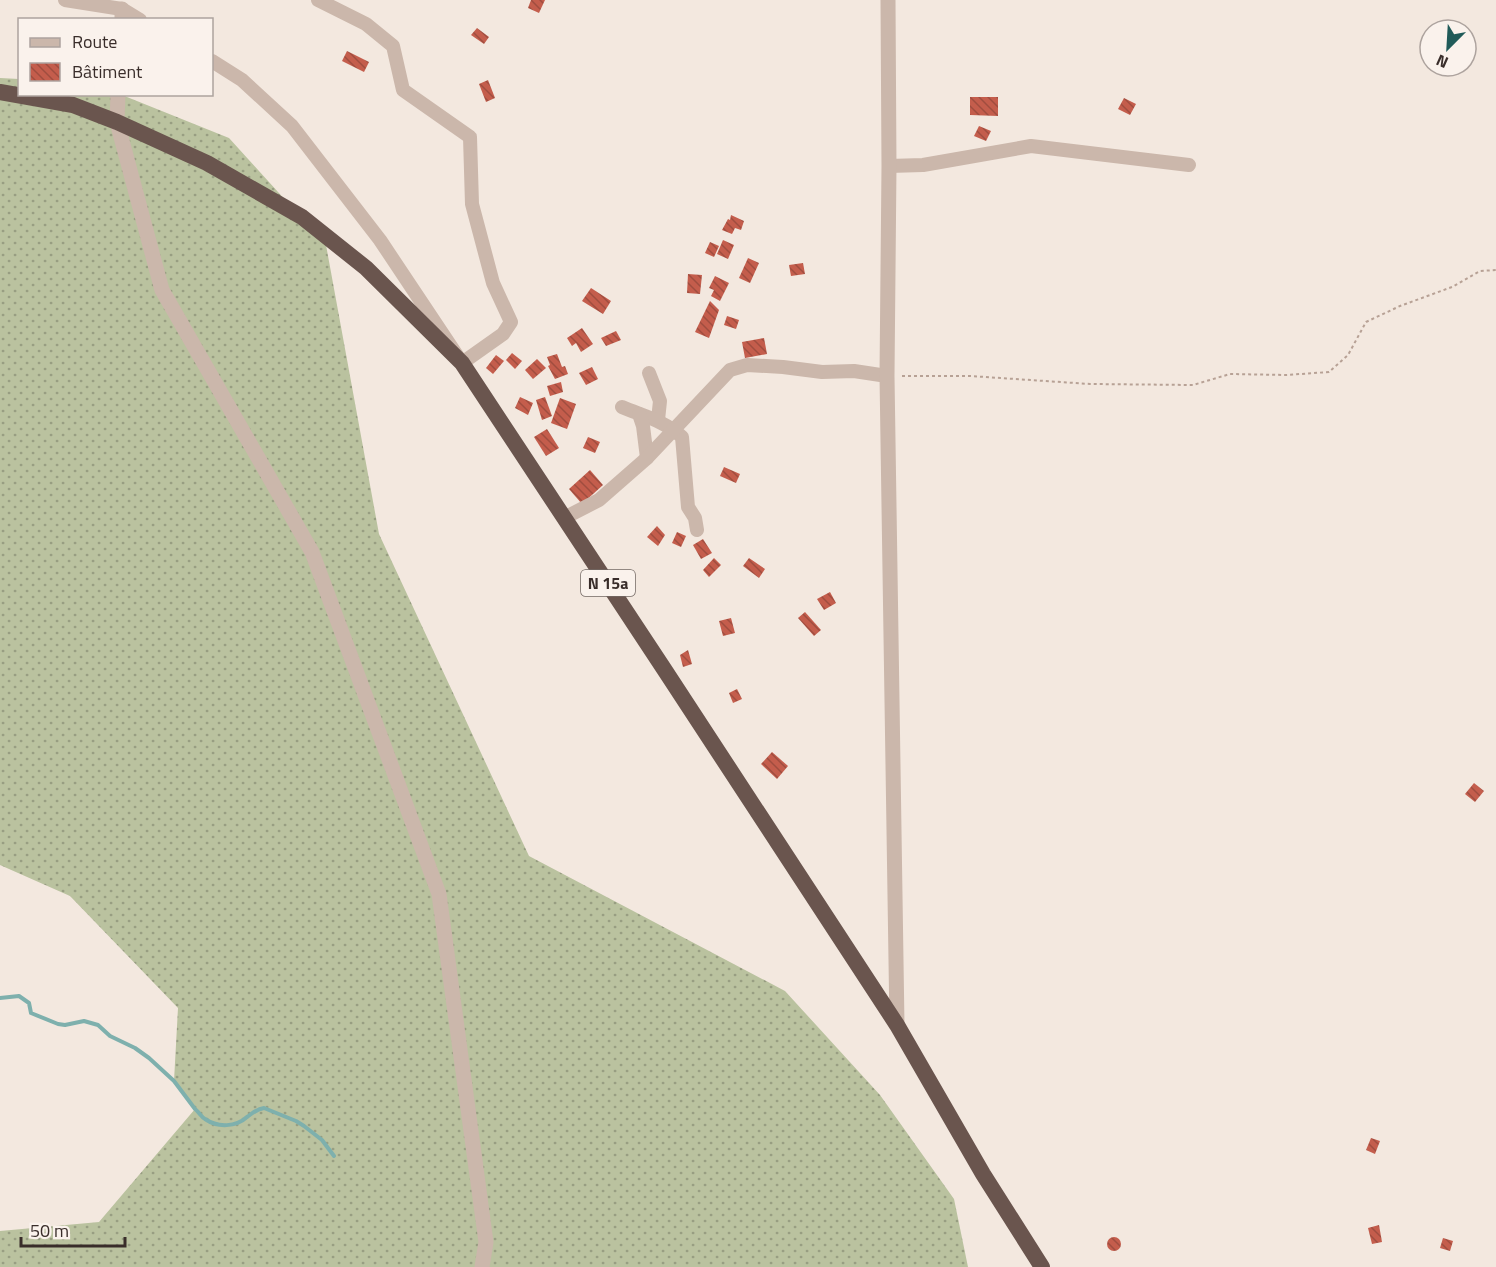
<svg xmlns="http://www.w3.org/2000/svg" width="1496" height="1267" font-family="'Titillium Web',sans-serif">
	<defs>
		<pattern id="grass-dots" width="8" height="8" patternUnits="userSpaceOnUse" patternTransform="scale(1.5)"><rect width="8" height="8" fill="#bac29f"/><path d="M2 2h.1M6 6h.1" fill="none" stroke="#989e82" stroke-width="1.8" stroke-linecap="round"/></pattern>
		<pattern id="building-back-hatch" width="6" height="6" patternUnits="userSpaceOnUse" patternTransform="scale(1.5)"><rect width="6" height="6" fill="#c45d4c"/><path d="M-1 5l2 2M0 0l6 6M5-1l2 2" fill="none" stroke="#a04d3f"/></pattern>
	</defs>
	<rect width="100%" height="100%" fill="#f3e8df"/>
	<path fill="url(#grass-dots)" d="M0,78L19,79L20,94L122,95L229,138L326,245L379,534L529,856L785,991L880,1095L954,1199L968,1267H0V1231L99,1222L195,1109L174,1081L178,1008L70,896L0,865Z"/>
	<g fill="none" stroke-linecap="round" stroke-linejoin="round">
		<path stroke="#7eb0ad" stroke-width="4" d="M0,998L19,996L29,1003L31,1013L58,1024L65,1025L84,1021L98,1025L110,1036L135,1048L149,1058L174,1081L195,1109C199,1112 201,1117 205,1119C218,1128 236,1127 247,1117C253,1113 256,1109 264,1108L296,1121L304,1126L322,1140L334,1156"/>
	</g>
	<g fill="url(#building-back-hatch)">
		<path d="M531,0H545L539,13L528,8Z"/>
		<path d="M477,28L489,37L484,44L471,35Z"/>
		<path d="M347,51L369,62L364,72L342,61Z"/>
		<path d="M488,80L495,98L486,102L479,84Z"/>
		<path d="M970,97H998V116L970,115Z"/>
		<path d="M1124,98L1136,104L1130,115L1118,109Z"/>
		<path d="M979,126L991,131L986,141L974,136Z"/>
		<path d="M731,215L744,221L741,230L735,228L732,234L722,230L728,219L730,220Z"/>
		<path d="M723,240L734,245L728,259L717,254Z"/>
		<path d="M710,242L719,246L714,257L705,253Z"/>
		<path d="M748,258L759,263L750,283L739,278Z"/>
		<path d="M803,263L805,274L791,276L789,265Z"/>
		<path d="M688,274L702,275L700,294L687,293Z"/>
		<path d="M715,276L729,283L720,301L711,296L714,290L709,288Z"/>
		<path d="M591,288L611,301L603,314L582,301Z"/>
		<path d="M710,301L719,310L709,338L695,332Z"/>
		<path d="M727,316L739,320L736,329L724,325Z"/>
		<path d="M582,328L593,344L581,352L576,343L572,346L567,338Z"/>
		<path d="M616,331L621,340L606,346L601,338Z"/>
		<path d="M764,338L767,354L745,358L742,342Z"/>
		<path d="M512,353L522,361L515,369L506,360Z"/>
		<path d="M557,354L562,367L565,366L568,374L555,379L548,366L550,365L547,357Z"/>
		<path d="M496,355L504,361L493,374L486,368Z"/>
		<path d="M537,359L546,368L533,379L525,370Z"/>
		<path d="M592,367L598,379L586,385L579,373Z"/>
		<path d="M561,382L563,392L550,396L547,386Z"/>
		<path d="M520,397L533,403L528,415L515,408Z"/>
		<path d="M545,397L552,416L542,420L536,400Z"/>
		<path d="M560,398L576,404L567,429L551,423Z"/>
		<path d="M547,429L559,448L546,456L534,437Z"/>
		<path d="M588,437L600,442L595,453L583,448Z"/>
		<path d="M724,467L740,474L736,483L720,476Z"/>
		<path d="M590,470L603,485L582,504L569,489Z"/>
		<path d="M657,526L665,535L658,546L647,537Z"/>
		<path d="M677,532L686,536L681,547L672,543Z"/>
		<path d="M703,539L712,553L701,559L693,545Z"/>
		<path d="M714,558L721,565L709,577L703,570Z"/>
		<path d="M749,558L765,569L759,578L743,566Z"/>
		<path d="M830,592L836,603L824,610L817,599Z"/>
		<path d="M805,612L821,630L814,636L798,618Z"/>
		<path d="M731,618L735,633L723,636L719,621Z"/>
		<path d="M688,650L692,664L683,667L680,655Z"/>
		<path d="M737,689L742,699L733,703L729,693Z"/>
		<path d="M772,752L788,766L777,779L761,764Z"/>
		<path d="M1474,783L1484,791L1475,802L1465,794Z"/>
		<path d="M1371,1138L1380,1141L1375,1154L1366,1150Z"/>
		<path d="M1379,1225L1382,1242L1372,1244L1368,1228Z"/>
		<circle cx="1114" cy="1244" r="7"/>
		<path d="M1443,1238L1453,1241L1450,1251L1440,1248Z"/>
	</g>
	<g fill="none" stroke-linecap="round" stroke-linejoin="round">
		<path stroke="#b7a195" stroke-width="2" stroke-dasharray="3 3" stroke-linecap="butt" d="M902,376H970L1090,384L1193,385L1230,374L1286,375L1329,372L1348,355L1366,322L1400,306L1452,287L1480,271L1496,270"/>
		<g stroke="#cbb7ab" stroke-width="14">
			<path d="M65,0L122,9L140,20"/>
			<path d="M212,61L242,80L292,126L380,240L462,363L503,334L511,322L493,283L472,204L470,137L403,90L393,46L366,24L318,0"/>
			<path d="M889,166L923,165L1031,146L1189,165"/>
			<path d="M649,373L660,401L658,420"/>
			<path d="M622,407C643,416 665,421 682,437L688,507L695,518L697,530"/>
			<path d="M639,414L643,426L647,458"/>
			<path d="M564,518L599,500L647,458L730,370L747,365L783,367L822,372L854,371L887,376"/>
		</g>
		<g stroke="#cbb7ab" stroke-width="15">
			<path d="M888,0L889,166L887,376L897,1025"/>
			<path d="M122,20V9"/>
			<path d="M118,94L117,122L162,290L312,552L439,894L486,1242L482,1267"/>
		</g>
		<path stroke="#6a554e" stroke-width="16" d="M0,92L73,105L117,122L207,163L302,217L366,268L462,363L666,672L897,1025L983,1174L1042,1267"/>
	</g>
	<g text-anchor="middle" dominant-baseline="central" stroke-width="6" stroke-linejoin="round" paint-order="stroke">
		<rect fill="#faf2ec" stroke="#736864" stroke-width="1.5" x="581" y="570" width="54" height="26" rx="4.5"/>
		<g font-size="16" font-weight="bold" fill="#392d2a">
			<text x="608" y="583">N 15a</text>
		</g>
	</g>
	<rect x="18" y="18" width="195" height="78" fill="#faf2ec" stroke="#ada39e" stroke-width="1.5"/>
	<rect x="30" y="38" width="30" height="9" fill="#cbb7ab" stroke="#ada39e" stroke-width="1.5"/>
	<text x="72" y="48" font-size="18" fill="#392d2a">Route</text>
	<rect x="30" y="63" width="30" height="18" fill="url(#building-back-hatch)" stroke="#ada39e" stroke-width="1.5"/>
	<text x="72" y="78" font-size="18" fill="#392d2a">Bâtiment</text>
	<g transform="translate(1448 48) rotate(204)"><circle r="28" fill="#faf2ec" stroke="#ada39e" stroke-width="1.5"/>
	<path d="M0-4.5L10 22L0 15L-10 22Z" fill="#205b59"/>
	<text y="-9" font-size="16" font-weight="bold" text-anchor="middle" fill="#392d2a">N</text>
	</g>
	<path d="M21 1237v9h104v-9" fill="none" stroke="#392d2a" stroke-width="3"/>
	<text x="30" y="1237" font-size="18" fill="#392d2a" stroke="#faf2ec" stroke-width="4.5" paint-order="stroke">50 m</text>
</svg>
